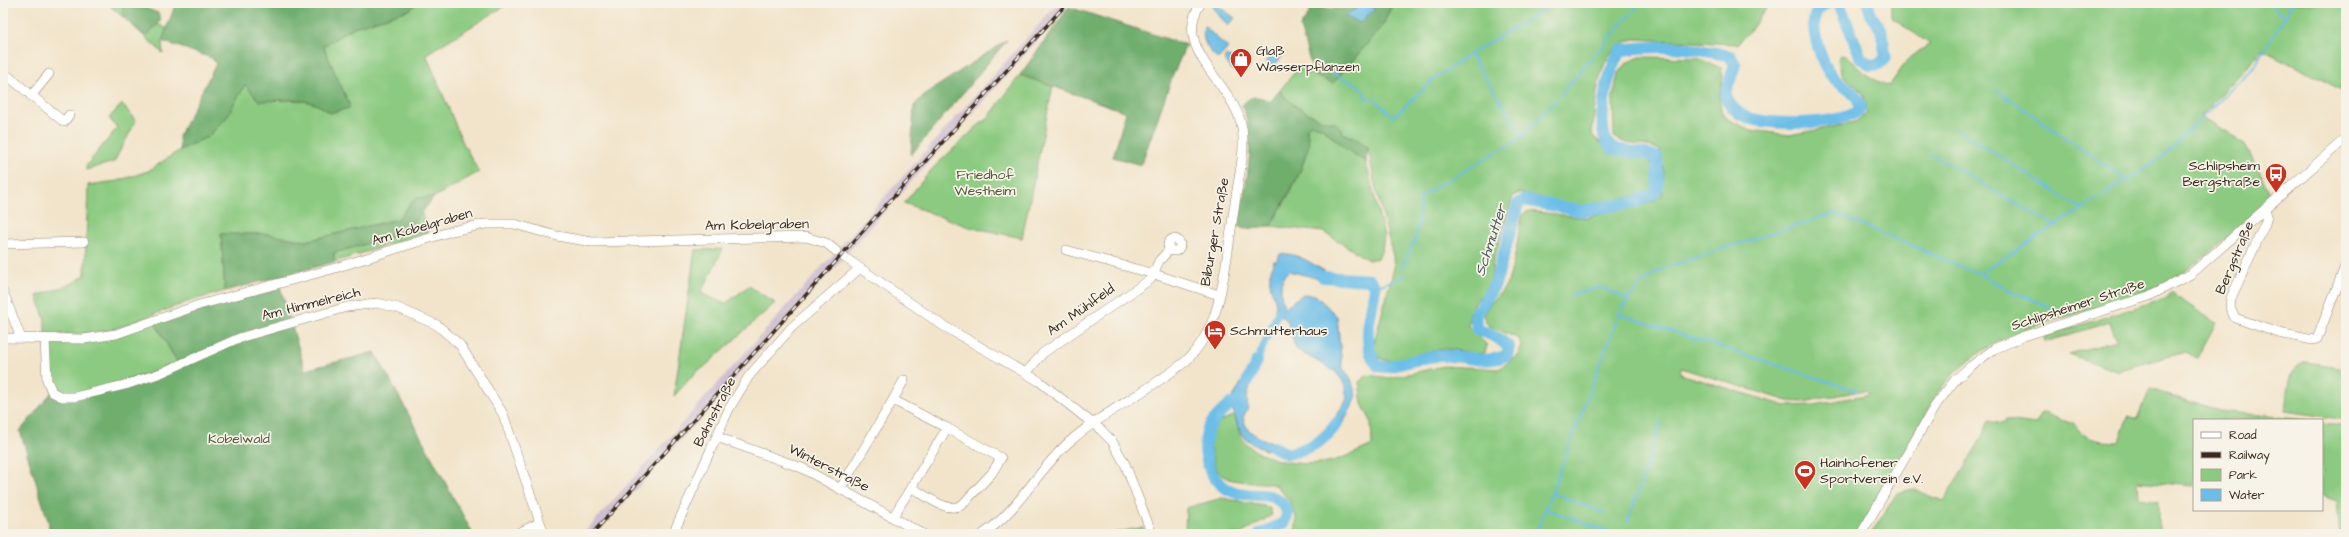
<svg xmlns="http://www.w3.org/2000/svg" width="2349" height="537" font-family="'Architects Daughter',sans-serif">
	<rect width="100%" height="100%" fill="#f7f3e8"/>
	<filter id="ink" filterUnits="userSpaceOnUse"><feTurbulence type="fractalNoise" baseFrequency=".025" numOctaves="2"/><feDisplacementMap in="SourceGraphic" scale="8" xChannelSelector="R" yChannelSelector="G"/><feConvolveMatrix kernelMatrix="1 2 1 2 8 2 1 2 1" color-interpolation-filters="sRGB"/></filter>
	<filter id="wash" filterUnits="userSpaceOnUse"><feTurbulence type="fractalNoise" baseFrequency=".012" numOctaves="4" result="noise"/><feDisplacementMap in="SourceGraphic" scale="16" xChannelSelector="R" yChannelSelector="G"/><feGaussianBlur stdDeviation="0.9" result="paint"/><feColorMatrix in="noise" values="0 0 0 0 0 0 0 0 0 0 0 0 0 0 0 0 0 1.4 0 .05"/><feComposite in="paint" operator="in"/></filter>
	<g filter="url(#wash)">
		<rect width="100%" height="100%" fill="#f2e4ca"/>
		<path fill="#cdbed2" d="M1058,3H1071L596,534H583Z"/>
		<g fill="#8bca80" stroke="#637a4f" fill-rule="evenodd">
			<path d="M107,3H124L122,6L146,37L158,24L167,29L162,41L163,53Z"/>
			<path d="M417,3H510L426,54L463,143L479,172L434,197L415,198L398,219L306,241L267,234H221L225,291L190,301L115,329L80,334H45V320L37,296L73,283L85,275L88,185L117,181L148,171L180,150L209,136L226,118L245,84L259,101C285,101 310,95 330,113L348,108L349,104L323,46L354,27L409,10Z"/>
			<path d="M1393,3H1770L1750,31L1737,44L1635,39C1595,44 1596,104 1592,135L1610,151L1648,157C1654,168 1656,182 1649,193L1582,207L1519,193L1513,196L1493,262L1490,286L1475,302L1470,313L1468,326L1487,345L1485,353C1472,356 1459,349 1445,349C1427,350 1398,365 1382,359C1375,356 1375,349 1374,343L1394,268L1393,256L1375,185L1368,147L1291,103L1284,97L1280,90L1299,67L1314,76L1333,83L1382,27Z"/>
			<path d="M1891,3H2346V92L2263,50L2201,116L2244,143L2270,193L2267,201C2231,233 2197,270 2152,289C2077,321 1993,320 1939,391L1857,534H1278L1295,531C1300,511 1288,499 1276,485C1233,477 1211,492 1210,434C1217,424 1223,418 1235,416C1237,427 1240,439 1249,446C1268,463 1308,467 1332,461C1345,458 1359,451 1372,445L1371,421L1362,404L1359,382L1367,375L1390,378L1444,366L1499,369L1518,355L1522,347L1519,339L1488,325C1476,311 1498,297 1505,287C1513,277 1519,230 1522,215L1529,211L1586,218L1621,208L1636,206L1654,201L1662,195L1664,172L1660,150C1645,142 1630,148 1614,137L1613,97L1618,74L1627,63L1640,57L1697,58L1721,68L1723,77L1719,95L1721,109L1729,120L1751,130L1789,135L1854,123L1867,113C1866,107 1866,96 1862,92C1850,78 1842,84 1838,59L1841,55C1852,56 1855,66 1863,72C1871,78 1880,82 1889,86L1910,57L1930,44L1891,17ZM1681,368L1788,401L1803,402L1865,390L1870,394L1815,405L1786,406L1680,374Z"/>
			<path d="M1020,75L1053,85L1022,238L966,226L904,203L933,168L983,121H986Z"/>
			<path d="M122,104L136,121L114,162L86,170V166L117,128L109,118Z"/>
			<path d="M1310,124L1321,127L1345,148L1366,162L1384,236L1382,250L1378,258L1368,260L1324,232L1271,226C1287,195 1311,166 1307,129Z"/>
			<path d="M421,212L428,232L334,262V253L401,234Z"/>
			<path d="M723,249L701,293L725,304L749,286L775,303L703,368L698,370L674,396L695,250Z"/>
			<path d="M2171,293L2216,323L2197,358L2186,352L2122,369L2120,372L2068,354L2117,341L2110,322L2045,342L2044,337L2168,297Z"/>
			<path d="M154,321L179,366L74,397L52,392L45,339H84Z"/>
			<path d="M2305,362L2346,368V420L2285,411C2288,393 2285,370 2305,362Z"/>
			<path d="M2150,389L2219,411L2307,420H2194V486L2138,481L2139,498L2159,501V534H1871L1897,493L1913,489L1943,501L1979,443L1989,421L2002,424L2005,420L2036,424L2042,413C2053,413 2056,422 2073,422C2084,441 2098,441 2119,442L2128,416L2138,419Z"/>
			<path d="M2322,423L2346,425V534H2340L2337,501L2322,496Z"/>
			<path d="M1222,498L1269,507L1272,515L1241,534H1185L1186,508Z"/>
			<path d="M1143,527L1145,534H1110Z"/>
		</g>
		<g fill="#70ae6e" stroke="#566c46">
			<path d="M124,3H133L158,13L161,20L146,37L122,13Z"/>
			<path d="M176,3H417L409,10L354,27L323,46L349,104V108L330,113C310,95 285,101 259,101L245,85L226,118L209,136L180,150L179,136L216,64L212,58L162,41Z"/>
			<path d="M1300,3H1313L1318,8L1342,9L1355,3H1393L1382,27L1333,83L1314,76L1300,27L1310,12Z"/>
			<path d="M1069,7L1186,45L1173,75L1141,165L1113,157L1126,112L1020,75Z"/>
			<path d="M1007,40L911,155L914,106L924,95Z"/>
			<path d="M1280,90C1287,104 1320,123 1335,122L1342,129L1343,134L1354,137L1368,147L1366,162L1345,148L1321,127L1310,124L1307,129L1309,145L1299,174L1271,226L1244,229L1238,226C1244,187 1259,143 1242,105C1251,95 1259,95 1270,102Z"/>
			<path d="M434,197L412,225L401,234L334,253V262L225,291L221,234H267L306,241L398,219L415,198Z"/>
			<path d="M279,283L305,370L375,352L473,534H44L48,532L49,524L20,431L52,392L68,397L179,365L154,321Z"/>
		</g>
		<g fill="#6cbee8" stroke="#547483">
			<path d="M1214,3L1235,18L1228,26L1211,6Z"/>
			<path d="M1365,3L1375,9L1360,23L1344,16Z"/>
			<path d="M1204,26L1228,48L1218,59C1208,50 1201,41 1204,26Z"/>
			<path d="M1275,49L1283,55L1273,67L1266,61Z"/>
			<path d="M1226,56L1244,64L1233,71L1224,59Z"/>
			<path d="M1280,254C1303,252 1318,271 1338,277L1320,279L1289,271C1277,280 1281,295 1284,308L1303,294L1315,295L1337,316L1342,367L1351,379L1356,396C1351,409 1342,430 1328,436L1335,418L1347,399L1344,383L1336,372L1296,349L1287,320L1281,315L1277,320L1273,319C1279,297 1273,300 1270,283C1269,275 1272,267 1274,261H1277Z"/>
			<path d="M1254,367L1247,398L1248,408L1243,417C1247,440 1270,439 1287,448L1288,454L1271,449L1265,450C1239,436 1242,438 1233,410H1228L1227,413L1221,414L1220,412L1235,394L1246,374Z"/>
		</g>
		<g fill="none" stroke-linecap="round" stroke-linejoin="round">
			<g stroke="#6cbee8" stroke-width="2">
				<path d="M2269,3L2285,17"/>
				<path d="M1634,10L1640,3"/>
				<path d="M1596,54L1631,13"/>
				<path d="M1325,70L1358,85L1368,99H1375L1393,117L1433,80L1470,54"/>
				<path d="M1996,90L2128,181"/>
				<path d="M1560,95L1593,57"/>
				<path d="M1955,128L2082,209"/>
				<path d="M1523,136L1470,54L1556,3"/>
				<path d="M1931,154L2055,226"/>
				<path d="M1402,267L1416,238L1421,196L1519,139L1557,99"/>
				<path d="M1979,274L2015,293L2068,314"/>
				<path d="M1375,287L1405,276L1404,274"/>
				<path d="M1571,295L1600,287L1628,299"/>
				<path d="M1619,314L1857,391"/>
				<path d="M1552,493L1605,513"/>
				<path d="M1546,509L1616,534"/>
				<path d="M1628,522L1661,422"/>
				<path d="M1536,534L1619,314C1631,293 1643,279 1664,268L1834,213L1979,274L2161,158L2255,66L2293,3"/>
			</g>
			<path stroke="#6cbee8" stroke-width="7" d="M1257,361L1278,312"/>
			<g stroke="#6cbee8" stroke-width="12">
				<path d="M1839,3L1861,58L1870,65L1879,64L1886,58L1881,29L1871,16L1868,3"/>
				<path d="M1323,277L1370,280L1375,287C1372,314 1359,343 1378,366L1387,367C1403,364 1421,357 1438,356C1463,354 1483,366 1507,355L1509,347L1498,338L1477,329L1475,316L1495,284L1518,204L1524,200L1583,211L1635,202L1654,194L1658,186L1657,157C1645,152 1619,152 1612,148C1592,133 1608,67 1621,50C1660,44 1691,47 1730,56L1735,64L1725,96C1730,106 1736,113 1746,117C1766,126 1849,126 1861,108C1858,89 1842,89 1831,75C1822,64 1811,31 1815,16C1817,9 1822,6 1827,3"/>
				<path d="M1247,382L1257,361"/>
				<path d="M1231,404H1230C1222,412 1210,422 1207,432C1201,458 1211,487 1238,493C1258,498 1277,488 1288,513L1284,523L1260,534"/>
				<path d="M1274,447L1288,454C1310,448 1324,442 1337,423"/>
			</g>
		</g>
	</g>
	<g filter="url(#ink)">
		<g fill="none" stroke-linecap="round" stroke-linejoin="round">
			<g stroke="#968774" stroke-width="10">
				<g id="minor">
					<path d="M3,72L64,122L69,115"/>
					<path d="M31,96L49,74"/>
					<path d="M2265,209L2267,216L2265,224L2231,298L2230,308L2235,318L2279,333L2313,340L2317,339L2346,264"/>
					<circle cx="1174" cy="245" r="6"/>
					<path d="M3,244L84,242"/>
					<path d="M1066,250L1154,274L1219,295"/>
					<path d="M844,257L942,325L1039,381L1101,430L1112,441L1125,464L1152,534"/>
					<path d="M3,292L21,338"/>
					<path d="M3,338L84,339L116,334L199,305L332,269L452,231L485,224H514L557,236L592,242L806,237L826,243L836,251"/>
					<path d="M45,339L47,380L52,392L62,397H74L128,384L161,373L239,338L347,307L377,303L398,308L437,325L460,345L503,414L544,534"/>
					<path d="M1026,373L1043,353L1151,279L1159,261L1170,249"/>
					<path d="M893,400L904,380"/>
					<path d="M717,437L802,468L923,534"/>
					<path d="M911,487C925,495 947,514 962,505L992,473L1001,458L947,428"/>
					<path d="M840,489L893,400L947,428L893,517"/>
					<path d="M516,534L539,523"/>
					<path d="M673,534L729,409L749,376L792,327L859,269"/>
					<path d="M983,534C1018,511 1037,471 1068,443C1104,411 1150,391 1187,360C1198,349 1206,337 1212,322C1225,288 1229,239 1235,203C1238,179 1246,152 1242,128C1236,85 1169,49 1201,3"/>
					<path d="M1861,534L1935,406L1955,380L1971,366L1994,349L2024,336L2149,296L2191,274L2346,138"/>
				</g>
			</g>
			<use href="#minor" stroke="#fff" stroke-width="9"/>
			<g stroke="#3b2a1e" stroke-width="3.5">
				<path id="rail" d="M592,534L1067,3"/>
			</g>
			<use href="#rail" stroke="#f7f3e8" stroke-width="2" stroke-dasharray="6" stroke-linecap="butt"/>
		</g>
	</g>
	<defs>
		<g id="shop-pin" transform="scale(1.15)"><path d="M0 17L-7.5 6A9.5 9.5 0 1 1 7.5 6Z" fill="#c8321e" stroke="#f7f3e8"/><path d="M-5-2.5h2.3a2.7 3.5 0 0 1 5.4 0H5L5.5 6h-11ZM-1.5-2.5h3a1.5 2.3 0 0 0-3 0Z" fill="#fff"/></g>
		<g id="bus-pin" transform="scale(1.15)"><path d="M0 17L-7.5 6A9.5 9.5 0 1 1 7.5 6Z" fill="#c8321e" stroke="#f7f3e8"/><path d="M-5-6H5V4H4V6H2V4H-2V6H-4V4H-5ZM-3.5-4V0h7V-4ZM-3.5 1.2v1.5H-2V1.2ZM2 1.2v1.5H3.5V1.2Z" fill="#fff"/></g>
		<g id="hotel-pin" transform="scale(1.15)"><path d="M0 17L-7.5 6A9.5 9.5 0 1 1 7.5 6Z" fill="#c8321e" stroke="#f7f3e8"/><path d="M-6-4.5h1.5V1H6V5H4.5V3h-9V5H-6ZM-4 0a1.8 1.8 0 1 1 3.6 0ZM.5 0V-2.5h3Q6-2.5 6 0Z" fill="#fff"/></g>
		<g id="stadium-pin" transform="scale(1.15)"><path d="M0 17L-7.5 6A9.5 9.5 0 1 1 7.5 6Z" fill="#c8321e" stroke="#f7f3e8"/><path d="M0-5a6.5 5 0 1 0 0 10a6.5 5 0 1 0 0-10ZM-3.5-1.8h7v3.6h-7Z" fill="#fff"/></g>
	</defs>
	<g fill-rule="evenodd">
		<use href="#shop-pin" x="1241" y="59"/>
		<use href="#bus-pin" x="2276" y="174"/>
		<use href="#hotel-pin" x="1215" y="331"/>
		<use href="#stadium-pin" x="1805" y="471"/>
	</g>
	<g text-anchor="middle" dominant-baseline="central" stroke-width="3.5" stroke-linejoin="round" paint-order="stroke">
		<g font-size="14" fill="#3b2a1e" stroke="#f7f3e8" text-anchor="start">
			<text x="1256" y="51">Glaß<tspan x="1256" dy="16">Wasserpflanzen</tspan></text>
			<text x="2260" y="166" text-anchor="end">Schlipsheim<tspan x="2260" dy="16">Bergstraße</tspan></text>
			<text x="1230" y="331">Schmutterhaus</text>
			<text x="1820" y="463">Hainhofener<tspan x="1820" dy="16">Sportverein e.V.</tspan></text>
		</g>
		<g font-size="14" fill="#535a3b" stroke="#f7f3e8">
			<text x="985" y="175">Friedhof<tspan x="985" dy="16">Westheim</tspan></text>
			<text x="239" y="439">Kobelwald</text>
		</g>
		<g font-size="14" fill="#3b2a1e" stroke="#f7f3e8">
			<text transform="translate(757 225) rotate(-1)">Am Kobelgraben</text>
			<text transform="translate(422 227) rotate(-16)">Am Kobelgraben</text>
			<text transform="translate(1215 232) rotate(-80)">Biburger Straße</text>
			<text transform="translate(2235 258) rotate(-67)">Bergstraße</text>
			<text transform="translate(311 304) rotate(-14)">Am Himmelreich</text>
			<text transform="translate(2078 305) rotate(-18)">Schlipsheimer Straße</text>
			<text transform="translate(1081 310) rotate(-35)">Am Mühlfeld</text>
			<text transform="translate(715 412) rotate(-63)">Bahnstraße</text>
			<text transform="translate(829 468) rotate(27)">Winterstraße</text>
		</g>
		<g font-size="15" font-style="italic" fill="#4a565b" stroke="#f7f3e8">
			<text transform="translate(1491 240) rotate(-72)">Schmutter</text>
		</g>
	</g>
	<rect width="2349" height="537" fill="none" stroke="#f7f3e8" stroke-width="16"/>
	<rect x="2193" y="419" width="130" height="92" fill="#f7f3e8" stroke="#aca397"/>
	<rect x="2201" y="432" width="20" height="6" fill="#ffffff" stroke="#aca397"/>
	<text x="2229" y="439" font-size="12" fill="#3b2a1e">Road</text>
	<rect x="2201" y="452" width="20" height="6" fill="#3b2a1e" stroke="#aca397"/>
	<text x="2229" y="459" font-size="12" fill="#3b2a1e">Railway</text>
	<rect x="2201" y="469" width="20" height="12" fill="#8bca80" stroke="#aca397"/>
	<text x="2229" y="479" font-size="12" fill="#3b2a1e">Park</text>
	<rect x="2201" y="489" width="20" height="12" fill="#6cbee8" stroke="#aca397"/>
	<text x="2229" y="499" font-size="12" fill="#3b2a1e">Water</text>
</svg>
